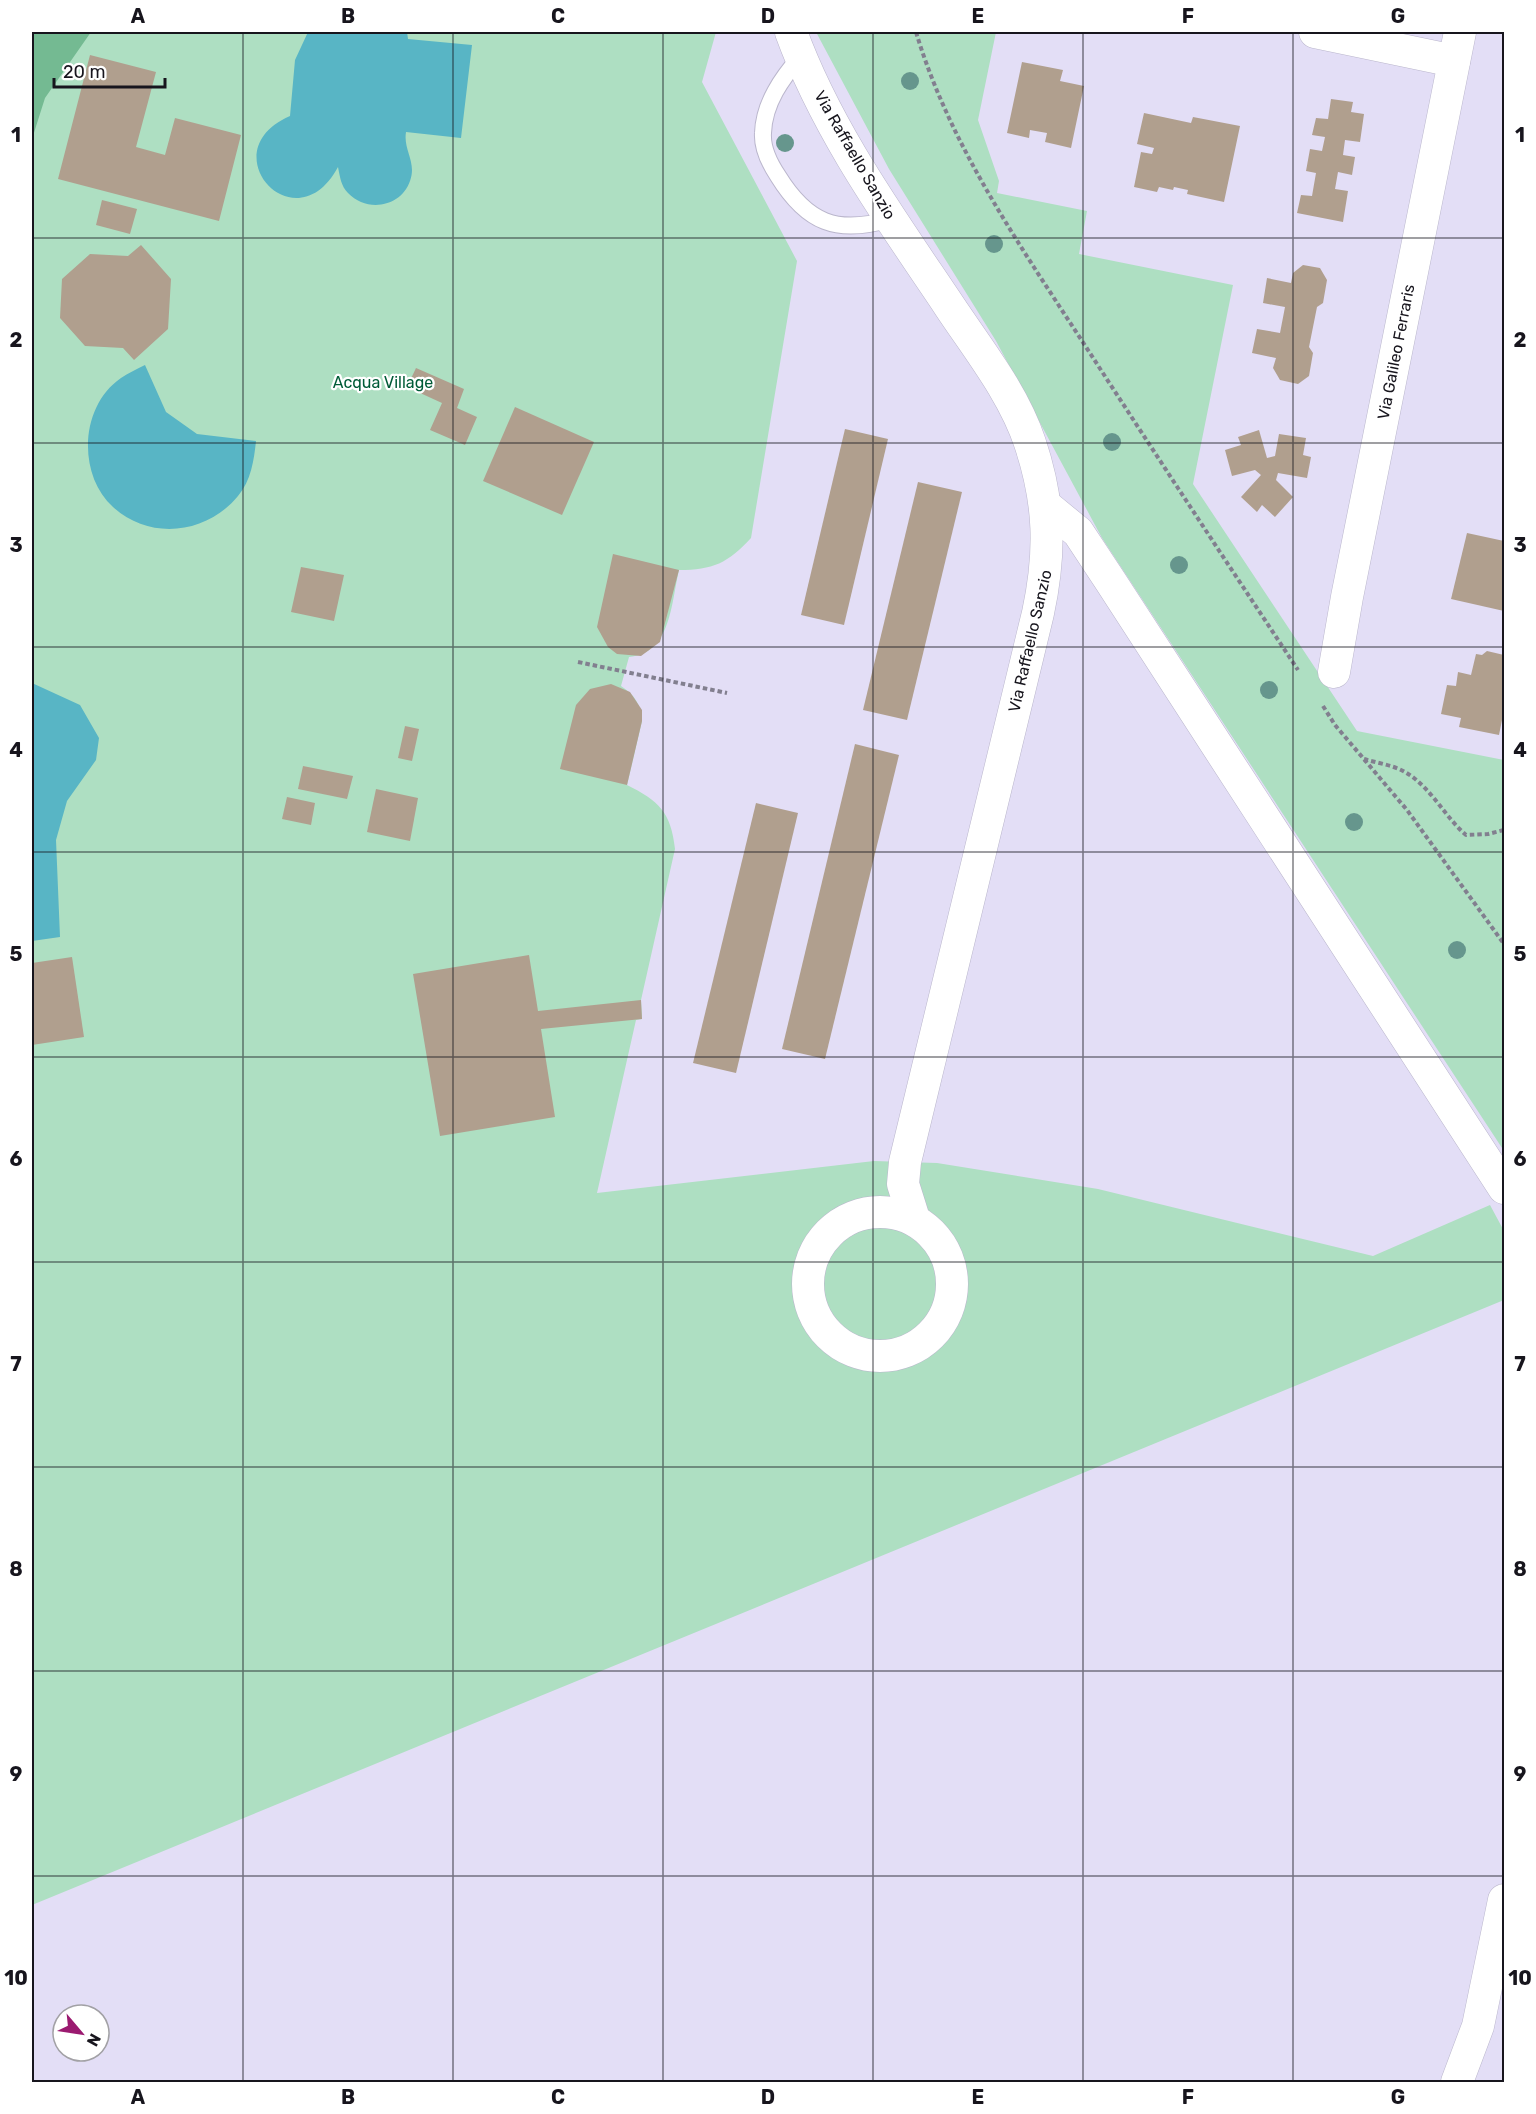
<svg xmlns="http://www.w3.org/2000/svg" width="1536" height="2114" font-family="Rubik,sans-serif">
	<rect width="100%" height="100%" fill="#e3def6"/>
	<g fill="#aedfc2">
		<path d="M32,32H716L702,82L797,261L751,538C728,563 713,570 679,570C671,604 671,653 629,657L621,686C635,695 641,705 642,721L627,785C659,801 671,812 675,849L641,1000L642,1019L636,1020L597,1193L874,1161L937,1163L1098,1189L1373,1256L1490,1205L1504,1231V1300L32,1905Z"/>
		<path d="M816,32H996L978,120L999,181L997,193L1087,211L1079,254L1233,285L1193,484L1357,731L1504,760V1151L1102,538L996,341L889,169Z"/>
	</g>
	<path fill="#74ba92" d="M32,32H91L45,98L32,139Z"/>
	<g fill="#58b5c5">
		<path d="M308,32H407L408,39L472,45L461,138L406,132C403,150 417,162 410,181C401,207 367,213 348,193C341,186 340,177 338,167C295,247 209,151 290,116L295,60Z"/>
		<path d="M145,365L166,412L197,434L256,441C254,460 251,481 238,496C207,534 150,541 113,507C77,474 80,406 121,378C128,373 137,369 145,365Z"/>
		<path d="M32,683L80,705L99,738L96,760L67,801L56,840L60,937L32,941Z"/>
	</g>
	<g fill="#b09f8e">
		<path d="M90,55L156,72L136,147L165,155L175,118L241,135L219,221L58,179Z"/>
		<path d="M1022,62L1063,70L1060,81L1084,86L1071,148L1045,142L1047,133L1030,130L1029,138L1007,133Z"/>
		<path d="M1331,99L1353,102L1351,112L1364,114L1360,142L1345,140L1343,155L1355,157L1352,175L1338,172L1335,189L1348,191L1343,222L1297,213L1301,195L1312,196L1316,173L1306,171L1310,149L1322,151L1325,137L1312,135L1316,118L1328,119Z"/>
		<path d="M1144,113L1191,123L1193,117L1240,126L1224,202L1187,194L1188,190L1174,187L1173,190L1159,187L1157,192L1134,187L1141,152L1152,154L1154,148L1137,144Z"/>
		<path d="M102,200L137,209L130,234L96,225Z"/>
		<path d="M141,245L171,279L168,329L134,360L123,348L85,346L60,318L62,279L90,254L128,256Z"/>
		<path d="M1303,265L1320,268L1327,280L1323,303L1317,307L1309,347L1313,353L1309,376L1298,384L1280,380L1273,368L1276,358L1252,353L1257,329L1280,333L1285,307L1263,303L1267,278L1291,283L1293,273Z"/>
		<path d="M416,368L464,389L457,408L477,417L465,445L430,430L442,403L407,387Z"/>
		<path d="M515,407L594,442L562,515L483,481Z"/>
		<path d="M845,429L888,439L844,625L801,615Z"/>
		<path d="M1259,430L1267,458L1275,456L1279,434L1306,438L1303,455L1311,457L1307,478L1278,473L1276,480L1293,497L1275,517L1262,505L1257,512L1241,497L1261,475L1255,470L1232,476L1225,450L1241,445L1238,437Z"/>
		<path d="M918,482L962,492L907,720L863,710Z"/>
		<path d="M1467,533L1504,541V611L1451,599Z"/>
		<path d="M613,554L679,570L660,642L641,656L617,654L608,647L597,627Z"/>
		<path d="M301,567L344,575L334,621L291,612Z"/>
		<path d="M1487,651L1504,655V710L1499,735L1459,727L1461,718L1441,714L1447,685L1456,686L1458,672L1471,675L1476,654L1482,655Z"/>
		<path d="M611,684L630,692L642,710V721L627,785L560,769L576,705L590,689Z"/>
		<path d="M405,726L419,729L412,761L398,758Z"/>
		<path d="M855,744L899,755L825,1059L782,1049Z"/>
		<path d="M303,766L353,776L347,799L298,789Z"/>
		<path d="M376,789L418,798L410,841L367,832Z"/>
		<path d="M287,797L315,803L311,825L282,819Z"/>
		<path d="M756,803L798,813L736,1073L693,1063Z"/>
		<path d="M529,955L538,1011L641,1000L642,1019L541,1029L555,1117L440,1136L413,974Z"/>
		<path d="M72,957L84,1037L32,1045V963Z"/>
	</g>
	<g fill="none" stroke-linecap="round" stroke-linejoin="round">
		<g stroke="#bab6cc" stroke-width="18">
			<path id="lane" d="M801,56C782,78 764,103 763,133C762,148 770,164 778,176C807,223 837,235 890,219"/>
		</g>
		<g stroke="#bab6cc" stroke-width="33">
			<g id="street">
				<path d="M791,32C827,131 891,219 950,307C978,349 1014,394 1030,443C1050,503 1051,552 1038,613L905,1162L903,1184L914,1219"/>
				<path d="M1315,32L1454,61"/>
				<path d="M1045,505L1078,532L1111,582L1504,1188"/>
				<path d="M1334,672L1347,597L1460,32"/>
				<circle cx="880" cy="1284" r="72"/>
				<path d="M1457,2082L1478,2026L1504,1900"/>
			</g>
		</g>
		<g stroke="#827f8f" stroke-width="4" stroke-dasharray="4.5 3" stroke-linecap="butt">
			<path d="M916,32C950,146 1021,247 1086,347C1156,455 1227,563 1298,670"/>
			<path d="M578,662L727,693"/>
			<path d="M1323,706L1335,725L1407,810L1504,944"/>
			<path d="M1364,759C1377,763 1393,765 1405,772C1431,787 1444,816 1466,835L1488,834L1504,830"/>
		</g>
		<use href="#lane" stroke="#fff" stroke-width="16"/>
		<use href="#street" stroke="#fff" stroke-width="32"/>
	</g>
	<g fill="#66968d">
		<circle cx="910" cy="81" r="9"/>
		<circle cx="785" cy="143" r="9"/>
		<circle cx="994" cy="244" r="9"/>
		<circle cx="1112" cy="442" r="9"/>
		<circle cx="1179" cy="565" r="9"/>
		<circle cx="1269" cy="690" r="9"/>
		<circle cx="1354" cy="822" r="9"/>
		<circle cx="1457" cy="950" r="9"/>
	</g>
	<path fill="none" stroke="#17151d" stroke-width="1.5" stroke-opacity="0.55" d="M243,32V2082M453,32V2082M663,32V2082M873,32V2082M1083,32V2082M1293,32V2082M32,238H1504M32,443H1504M32,647H1504M32,852H1504M32,1057H1504M32,1262H1504M32,1467H1504M32,1671H1504M32,1876H1504"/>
	<g text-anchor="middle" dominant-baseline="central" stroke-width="4.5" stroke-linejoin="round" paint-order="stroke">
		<g font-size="16" fill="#17151d" stroke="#fff">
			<text transform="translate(855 155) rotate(60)">Via Raffaello Sanzio</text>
			<text transform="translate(1396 352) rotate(-79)">Via Galileo Ferraris</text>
			<text transform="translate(1030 641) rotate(-77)">Via Raffaello Sanzio</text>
		</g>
		<g font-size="16" fill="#005b37" stroke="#fff">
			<text x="383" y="382">Acqua Village</text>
		</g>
	</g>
	<rect width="1536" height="2114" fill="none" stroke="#ffffff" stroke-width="66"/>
	<g transform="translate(81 2033) rotate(119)"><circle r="28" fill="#ffffff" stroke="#a2a1a5" stroke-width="1.5"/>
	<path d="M0-4.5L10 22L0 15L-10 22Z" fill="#9b1a70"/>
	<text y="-9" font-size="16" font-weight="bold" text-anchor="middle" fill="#17151d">N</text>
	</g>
	<path d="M54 78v9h111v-9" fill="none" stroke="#17151d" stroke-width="3"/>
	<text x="63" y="78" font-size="18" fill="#17151d" stroke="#ffffff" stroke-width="4.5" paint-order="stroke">20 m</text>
	<rect x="33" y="33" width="1470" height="2048" fill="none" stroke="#17151d" stroke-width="2"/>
	<g font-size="20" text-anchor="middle" font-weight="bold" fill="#17151d">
		<text x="138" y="23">A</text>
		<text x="348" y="23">B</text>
		<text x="558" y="23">C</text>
		<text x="768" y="23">D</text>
		<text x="978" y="23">E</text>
		<text x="1188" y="23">F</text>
		<text x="1398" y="23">G</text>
		<text x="16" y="142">1</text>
		<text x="1520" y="142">1</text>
		<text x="16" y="347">2</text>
		<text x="1520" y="347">2</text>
		<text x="16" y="552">3</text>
		<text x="1520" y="552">3</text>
		<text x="16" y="757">4</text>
		<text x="1520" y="757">4</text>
		<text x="16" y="961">5</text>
		<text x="1520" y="961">5</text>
		<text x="16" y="1166">6</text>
		<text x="1520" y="1166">6</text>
		<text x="16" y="1371">7</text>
		<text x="1520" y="1371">7</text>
		<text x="16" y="1576">8</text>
		<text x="1520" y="1576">8</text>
		<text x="16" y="1781">9</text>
		<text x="1520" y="1781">9</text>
		<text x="16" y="1985">10</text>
		<text x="1520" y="1985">10</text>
		<text x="138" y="2104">A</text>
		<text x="348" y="2104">B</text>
		<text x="558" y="2104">C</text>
		<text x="768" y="2104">D</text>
		<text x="978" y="2104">E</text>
		<text x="1188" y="2104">F</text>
		<text x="1398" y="2104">G</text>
	</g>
</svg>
